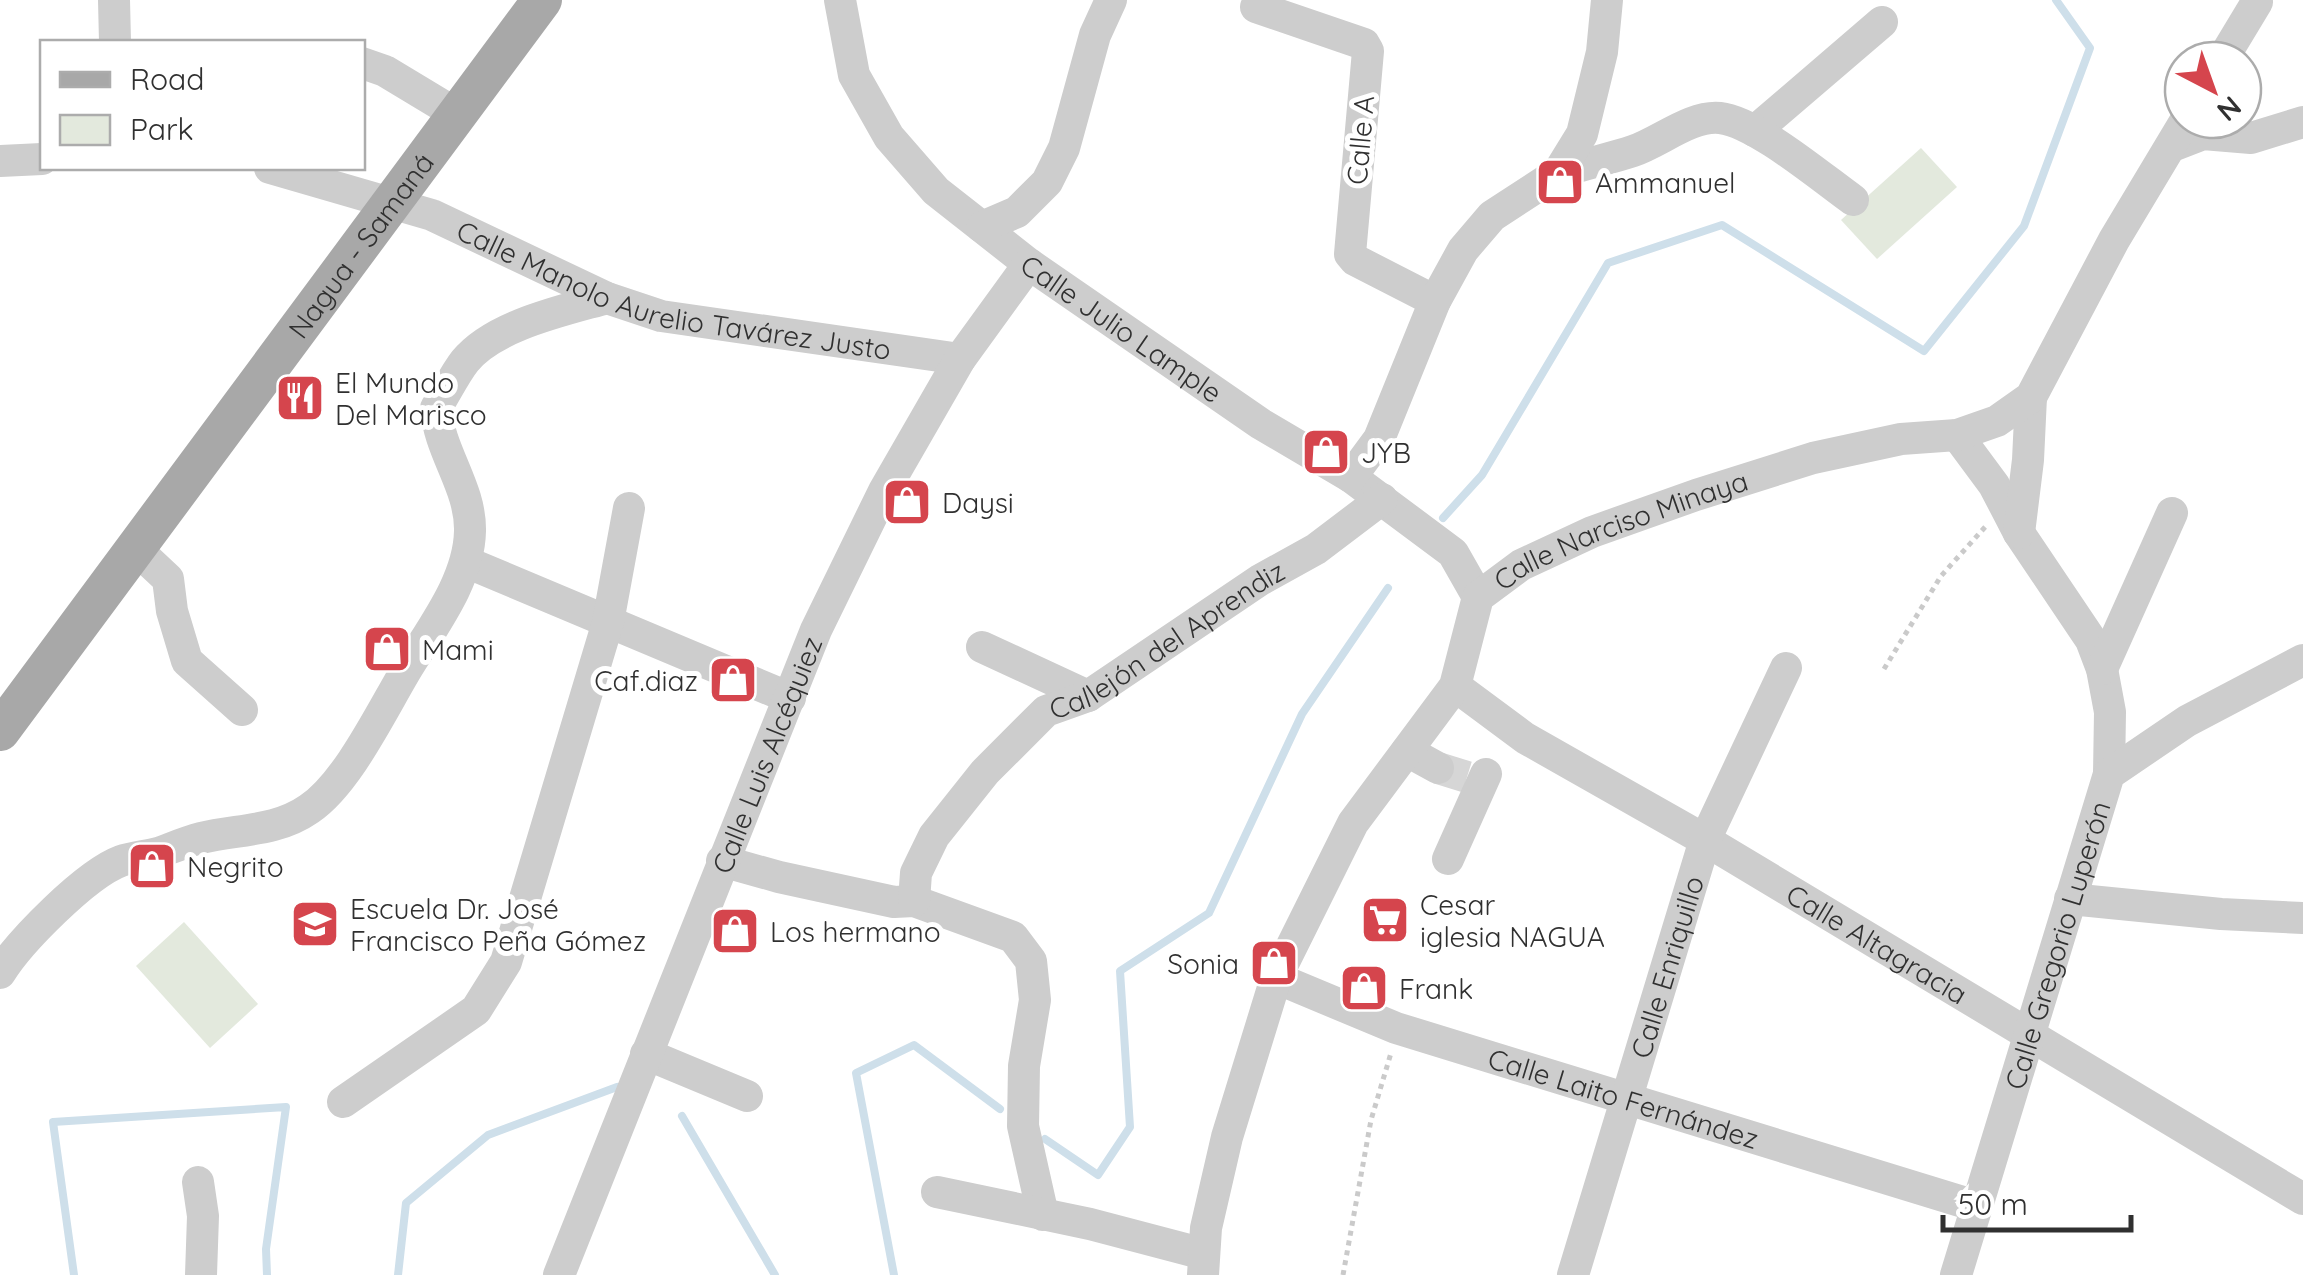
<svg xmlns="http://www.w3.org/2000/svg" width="2303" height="1275" font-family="Quicksand,sans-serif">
	<rect width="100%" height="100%" fill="#fff"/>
	<g fill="#e3e9dd">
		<path d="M1921,148L1957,187L1877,259L1841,220Z"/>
		<path d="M184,922L258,1004L210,1048L136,966Z"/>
	</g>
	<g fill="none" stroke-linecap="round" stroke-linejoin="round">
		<g stroke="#cedfea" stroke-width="8">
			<path d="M1443,518L1482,475L1608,263L1722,225L1924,351L2024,226L2090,48L2056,0"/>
			<path d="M682,1116L775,1275"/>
			<path d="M1045,1139L1098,1175L1130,1127L1120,971L1209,913L1302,714L1388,588"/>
			<path d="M74,1275L53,1122L286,1107L266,1249L267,1275"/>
			<path d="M398,1275L406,1203L488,1135L617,1087"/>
			<path d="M894,1275L856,1073L914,1045L1000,1109"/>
		</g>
		<path stroke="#d6d6d6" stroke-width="32" stroke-dasharray="32 16" stroke-linecap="butt" d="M1438,768L1467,777"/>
		<g stroke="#cacaca" stroke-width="5" stroke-dasharray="5 5" stroke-linecap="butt">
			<path d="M1884,669L1941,576L1986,526"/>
			<path d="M1343,1275L1371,1120L1391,1053"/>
		</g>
		<g stroke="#cdcdcd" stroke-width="32">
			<path d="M114,0L115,42"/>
			<path id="s1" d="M840,0L854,75L889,137L936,191L1029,264L1261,424L1351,477L1453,553L1478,597"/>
			<path d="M1256,7L1364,44L1368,51L1350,254L1355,260L1435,301"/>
			<path d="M2222,60L2257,2"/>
			<path d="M362,63L385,71L458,115"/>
			<path d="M1755,131L1882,22"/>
			<path d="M2172,146L2203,134L2251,138L2303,122"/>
			<path d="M0,161L42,159"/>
			<path id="s2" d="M270,168L432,215L607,298L661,316L960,359"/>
			<path d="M1558,173C1583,164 1609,159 1633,151C1660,142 1691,115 1720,118C1756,122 1822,178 1853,200"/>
			<path d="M982,227L1017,212L1047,182L1064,148L1095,35L1111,0"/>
			<path d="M1957,435L1994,485L2019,533L2091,640L2102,669L2110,712L2109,774"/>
			<path d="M1351,477L1379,439L1435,301L1463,250L1492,216L1558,173L1582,134L1602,52L1607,0"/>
			<path d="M2019,533L2028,460L2031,397"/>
			<path d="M136,549L168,579L172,611L187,661L242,710"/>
			<path d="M466,562L790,698"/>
			<path d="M982,647L1088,696"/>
			<path d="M2102,669L2172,513"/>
			<path id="s3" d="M1455,686L1525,738L1705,840L2303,1199"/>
			<path d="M1407,751L1438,768"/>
			<path d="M1448,859L1486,774"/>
			<path d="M722,861L779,877L894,902L914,901L1013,937L1031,961L1035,1000L1024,1066L1023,1126L1043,1215"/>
			<path d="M2070,899L2221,914L2303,918"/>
			<path id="s4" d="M914,901L916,873L934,836L985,772L1046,711L1088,696L1260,580L1316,549L1382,499"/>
			<path d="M0,973C19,942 86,874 121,861C132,857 146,856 158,853C172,848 186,842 201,838C238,829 276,832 309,809C348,783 383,708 408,667C433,626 469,580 470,531C471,487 439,452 436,408C446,393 454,375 465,361C494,325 565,310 607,298"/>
			<path id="s5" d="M1276,978L1396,1028L1976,1206"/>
			<path d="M646,1054L747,1096"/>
			<path d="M343,1102L476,1010L506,962L608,622L629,508"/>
			<path d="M198,1182L203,1216L201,1275"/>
			<path d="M937,1192L1090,1224L1204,1254"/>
			<path id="s6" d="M559,1275L816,630L884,491L960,359L1029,264"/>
			<path id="s7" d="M1203,1275L1206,1228L1227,1137L1276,978L1353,823L1455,686L1478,597L1521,565L1592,532L1696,495L1813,458L1901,439L1957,435L1997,421L2031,397L2114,240L2186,120"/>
			<path id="s8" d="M1573,1275L1705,840L1786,668"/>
			<path id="s9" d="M1956,1275L2109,774L2187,721L2303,660"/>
		</g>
		<path stroke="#a8a8a8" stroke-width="40" id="s10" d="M0,731L542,0"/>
	</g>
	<defs>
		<g id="shop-square" transform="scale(2.5)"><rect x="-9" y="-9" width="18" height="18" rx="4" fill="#d5454d" stroke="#fff"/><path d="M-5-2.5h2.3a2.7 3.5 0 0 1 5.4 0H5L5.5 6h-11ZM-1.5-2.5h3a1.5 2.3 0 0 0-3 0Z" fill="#fff"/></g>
		<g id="restaurant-square" transform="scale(2.5)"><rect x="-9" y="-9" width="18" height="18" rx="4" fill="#d5454d" stroke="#fff"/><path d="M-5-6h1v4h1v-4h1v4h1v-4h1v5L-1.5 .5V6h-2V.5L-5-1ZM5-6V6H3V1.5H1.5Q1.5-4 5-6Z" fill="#fff"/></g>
		<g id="supermarket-square" transform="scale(2.5)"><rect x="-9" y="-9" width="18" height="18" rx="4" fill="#d5454d" stroke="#fff"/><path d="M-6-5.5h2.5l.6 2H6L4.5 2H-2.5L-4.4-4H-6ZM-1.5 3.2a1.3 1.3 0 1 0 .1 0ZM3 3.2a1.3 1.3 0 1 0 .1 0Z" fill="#fff"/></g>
		<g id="school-square" transform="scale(2.5)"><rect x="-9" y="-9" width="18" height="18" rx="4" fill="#d5454d" stroke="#fff"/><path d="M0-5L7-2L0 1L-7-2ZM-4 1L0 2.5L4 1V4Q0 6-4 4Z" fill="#fff"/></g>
	</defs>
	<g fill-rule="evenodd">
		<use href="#shop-square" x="1560" y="182"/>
		<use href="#restaurant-square" x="300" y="398"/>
		<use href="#shop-square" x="1326" y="452"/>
		<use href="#shop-square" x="907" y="502"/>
		<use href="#shop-square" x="387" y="649"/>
		<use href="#shop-square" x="733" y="680"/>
		<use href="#shop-square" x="152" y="866"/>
		<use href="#supermarket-square" x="1385" y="920"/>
		<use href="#school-square" x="315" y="924"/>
		<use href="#shop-square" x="735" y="931"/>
		<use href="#shop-square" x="1274" y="963"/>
		<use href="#shop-square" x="1364" y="988"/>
	</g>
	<g text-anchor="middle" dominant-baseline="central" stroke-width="10" stroke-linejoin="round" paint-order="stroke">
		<g font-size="28" fill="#303030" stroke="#fff">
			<text transform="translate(1360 140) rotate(-85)">Calle A</text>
			<text stroke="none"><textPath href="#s10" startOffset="605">Nagua - Samaná</textPath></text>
			<text stroke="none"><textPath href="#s2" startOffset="425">Calle Manolo Aurelio Tavárez Justo</textPath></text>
			<text stroke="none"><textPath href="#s1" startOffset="450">Calle Julio Lample</textPath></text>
			<text stroke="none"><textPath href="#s7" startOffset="902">Calle Narciso Minaya</textPath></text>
			<text stroke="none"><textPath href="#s4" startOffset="378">Callejón del Aprendiz</textPath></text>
			<text stroke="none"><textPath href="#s6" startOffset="560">Calle Luis Alcéquiez</textPath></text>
			<text stroke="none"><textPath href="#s3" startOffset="495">Calle Altagracia</textPath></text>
			<text stroke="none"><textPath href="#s9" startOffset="345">Calle Gregorio Luperón</textPath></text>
			<text stroke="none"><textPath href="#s8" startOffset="322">Calle Enriquillo</textPath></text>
			<text stroke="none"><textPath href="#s5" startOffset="368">Calle Laito Fernández</textPath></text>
		</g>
		<g font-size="28" fill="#303030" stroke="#fff" text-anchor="start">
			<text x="1595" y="182">Ammanuel</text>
			<text x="335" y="382">El Mundo<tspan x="335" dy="32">Del Marisco</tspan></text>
			<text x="1361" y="452">JYB</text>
			<text x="942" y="502">Daysi</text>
			<text x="422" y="649">Mami</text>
			<text x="698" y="680" text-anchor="end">Caf.diaz</text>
			<text x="187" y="866">Negrito</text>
			<text x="1420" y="904">Cesar<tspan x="1420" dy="32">iglesia NAGUA</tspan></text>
			<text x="350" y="908">Escuela Dr. José<tspan x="350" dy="32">Francisco Peña Gómez</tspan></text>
			<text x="770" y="931">Los hermano</text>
			<text x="1239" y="963" text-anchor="end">Sonia</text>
			<text x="1399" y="988">Frank</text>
		</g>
	</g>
	<rect x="40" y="40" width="325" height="130" fill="#ffffff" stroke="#acacac" stroke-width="2.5"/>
	<rect x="60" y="72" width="50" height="15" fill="#a8a8a8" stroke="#acacac" stroke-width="2.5"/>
	<text x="130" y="90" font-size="30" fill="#303030">Road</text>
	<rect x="60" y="115" width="50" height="30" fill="#e3e9dd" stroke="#acacac" stroke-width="2.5"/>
	<text x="130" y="140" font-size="30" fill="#303030">Park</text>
	<g transform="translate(2213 90) rotate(139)"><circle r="48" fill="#ffffff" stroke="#acacac" stroke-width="2.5"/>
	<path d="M0-8L18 38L0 25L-18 38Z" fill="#d5454d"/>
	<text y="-15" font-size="28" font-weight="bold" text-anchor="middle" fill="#303030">N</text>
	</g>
	<path d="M1943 1215v15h188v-15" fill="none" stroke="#303030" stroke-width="5"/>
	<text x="1958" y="1215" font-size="30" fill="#303030" stroke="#ffffff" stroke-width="8" paint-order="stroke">50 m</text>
</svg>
